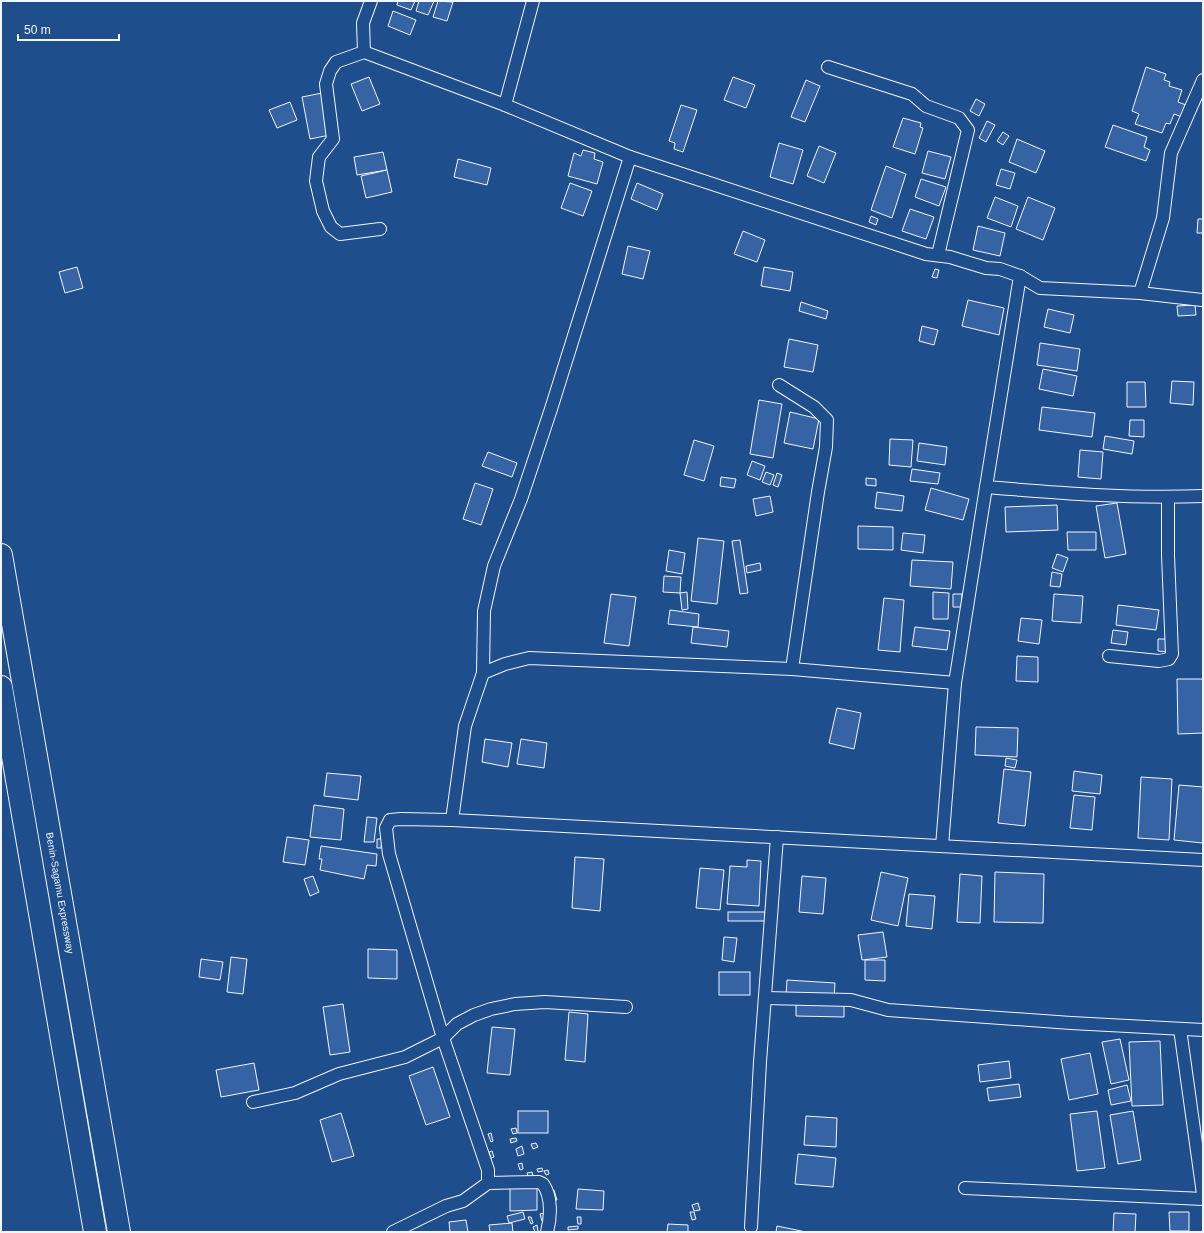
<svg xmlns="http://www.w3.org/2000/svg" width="1204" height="1233" font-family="Arial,sans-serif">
	<rect width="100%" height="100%" fill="#1f4e8c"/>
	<g fill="#3563a3" stroke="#f2f6ff">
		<path d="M398,1H415L411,10L397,5Z"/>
		<path d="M419,1H434L428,15L416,11Z"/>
		<path d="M438,1L453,2L447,21L433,17Z"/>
		<path d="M393,11L416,20L410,35L388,26Z"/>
		<path d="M1146,67L1166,74L1164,80L1170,82L1169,86L1182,90L1178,102L1186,105L1182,117L1174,114L1170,124L1166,123L1162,133L1135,124L1139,114L1132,111Z"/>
		<path d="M369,77L380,104L362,111L351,84Z"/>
		<path d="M733,77L755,85L746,108L724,100Z"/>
		<path d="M806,80L820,86L805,122L791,117Z"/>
		<path d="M322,93L330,135L310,139L302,97Z"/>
		<path d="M976,99L985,104L979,116L970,111Z"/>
		<path d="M290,102L297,120L277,128L269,110Z"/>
		<path d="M681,105L697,110L683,152L674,149L675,143L669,141Z"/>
		<path d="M903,118L921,123L920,127L923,128L915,154L893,147Z"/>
		<path d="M987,121L995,125L986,142L979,138Z"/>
		<path d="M1113,125L1147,137L1144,147L1150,150L1146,161L1105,147Z"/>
		<path d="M1003,132L1009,136L1003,145L997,141Z"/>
		<path d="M1017,139L1045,151L1036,173L1009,162Z"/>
		<path d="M779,143L803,150L793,184L770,177Z"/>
		<path d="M819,146L836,153L824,183L807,176Z"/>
		<path d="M583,150L595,153L594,159L603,162L597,184L568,176L574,153L581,156Z"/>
		<path d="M928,151L951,157L945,179L922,173Z"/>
		<path d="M383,152L387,170L357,175L354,157Z"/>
		<path d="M458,159L491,168L487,185L454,177Z"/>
		<path d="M886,166L906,174L892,218L871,210Z"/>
		<path d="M1001,169L1015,173L1010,189L996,185Z"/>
		<path d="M387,170L392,192L366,198L361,176Z"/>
		<path d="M921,179L946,187L939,206L915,197Z"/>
		<path d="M570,183L592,191L583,216L561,208Z"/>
		<path d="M637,183L663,194L657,210L631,199Z"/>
		<path d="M995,197L1018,206L1011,227L987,218Z"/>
		<path d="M1028,197L1055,208L1043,240L1016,229Z"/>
		<path d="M910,209L934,217L926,239L902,231Z"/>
		<path d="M871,216L878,219L876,225L869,222Z"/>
		<path d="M1198,219H1203V233H1197Z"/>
		<path d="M978,226L1005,233L1000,256L973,250Z"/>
		<path d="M743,231L765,240L757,262L734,254Z"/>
		<path d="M628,246L650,251L643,279L622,274Z"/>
		<path d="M77,267L83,288L65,293L59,272Z"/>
		<path d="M764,267L793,272L790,291L761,286Z"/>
		<path d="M935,269L939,270L937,278L932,277Z"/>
		<path d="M968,300L1004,308L999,335L962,326Z"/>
		<path d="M801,302L828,311L826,319L799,311Z"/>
		<path d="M1195,305L1196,315L1178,316L1177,306Z"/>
		<path d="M1048,309L1074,315L1070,333L1044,327Z"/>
		<path d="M922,326L938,330L934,345L919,341Z"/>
		<path d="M789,339L818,345L813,372L784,367Z"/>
		<path d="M1040,343L1080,349L1077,371L1037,365Z"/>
		<path d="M1043,369L1077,376L1073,396L1039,389Z"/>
		<path d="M1172,381L1194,382L1193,405L1170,403Z"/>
		<path d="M1127,382H1145L1146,407H1127Z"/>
		<path d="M759,400L782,404L773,458L750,454Z"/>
		<path d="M1042,407L1095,413L1092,437L1039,430Z"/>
		<path d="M790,412L819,419L813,449L784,443Z"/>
		<path d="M1130,420H1144V437L1129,436Z"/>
		<path d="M1105,436L1134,441L1132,454L1103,449Z"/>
		<path d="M890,439L913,440L911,467L889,465Z"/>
		<path d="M694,440L714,446L704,481L684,475Z"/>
		<path d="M919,443L947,447L945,465L917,461Z"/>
		<path d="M1080,450L1103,452L1101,479L1078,477Z"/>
		<path d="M488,452L517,463L512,477L482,466Z"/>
		<path d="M752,461L765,466L760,480L747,475Z"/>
		<path d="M912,469L940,473L938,484L910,481Z"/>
		<path d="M766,472L774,475L770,485L762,482Z"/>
		<path d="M777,473L782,475L778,487L773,485Z"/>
		<path d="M721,477L736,479L734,488L720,486Z"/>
		<path d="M866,478L876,479V486L866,485Z"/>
		<path d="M475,483L493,489L481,525L463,519Z"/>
		<path d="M931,488L969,499L963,520L925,510Z"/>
		<path d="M877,492L904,496L902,511L875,508Z"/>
		<path d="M770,496L773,512L756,516L753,499Z"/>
		<path d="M1117,503L1126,554L1105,558L1096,506Z"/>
		<path d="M1057,505L1058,530L1006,532L1005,507Z"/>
		<path d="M858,526L893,527V550L858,549Z"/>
		<path d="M1067,532H1096V550H1068Z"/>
		<path d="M903,533L925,535L923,553L901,550Z"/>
		<path d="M698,538L724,541L717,604L691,601Z"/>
		<path d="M740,540L748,593L740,594L732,541Z"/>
		<path d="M669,550L685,553L682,574L666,571Z"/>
		<path d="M1057,554L1068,558L1063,572L1052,568Z"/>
		<path d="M912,560L953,562L951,589L910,586Z"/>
		<path d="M760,563L761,570L747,573L746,566Z"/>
		<path d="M1052,572L1062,574L1060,587L1050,586Z"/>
		<path d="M664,576L681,577L680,593L663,592Z"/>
		<path d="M687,592L688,609L682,610L680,593Z"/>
		<path d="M933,592L949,593L948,619H933Z"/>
		<path d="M611,594L636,597L629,646L604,643Z"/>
		<path d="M953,594H962L961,607H953Z"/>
		<path d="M1054,594L1083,596L1081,623L1052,621Z"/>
		<path d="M884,598L904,600L900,652L878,650Z"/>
		<path d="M1118,605L1159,610L1156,630L1116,625Z"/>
		<path d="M670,610L699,614L698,627L668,624Z"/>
		<path d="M1021,618L1042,620L1039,644L1018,641Z"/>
		<path d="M693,627L729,631L727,647L691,643Z"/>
		<path d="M915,627L950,631L947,650L912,646Z"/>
		<path d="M1113,630L1128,632L1126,645L1111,643Z"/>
		<path d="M1158,639H1168V652L1158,651Z"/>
		<path d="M1017,656L1038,657V682L1016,681Z"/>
		<path d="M1177,679H1203V733L1178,734Z"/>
		<path d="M837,708L861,713L854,749L829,743Z"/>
		<path d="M976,727L1018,728L1017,757L975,755Z"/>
		<path d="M485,739L512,743L508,767L482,762Z"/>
		<path d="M521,739L547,743L544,768L517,764Z"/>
		<path d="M1006,758L1017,760L1015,768L1005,766Z"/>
		<path d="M1004,769L1031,772L1025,826L998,823Z"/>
		<path d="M1074,771L1102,775L1100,794L1072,791Z"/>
		<path d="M327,773L361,776L358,800L324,796Z"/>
		<path d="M1141,777L1172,779L1169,840L1138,838Z"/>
		<path d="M1179,785L1203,787V843L1174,840Z"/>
		<path d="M1074,795L1095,797L1092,830L1070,828Z"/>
		<path d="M314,805L344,809L341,840L310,837Z"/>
		<path d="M367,817L377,818L374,842H364Z"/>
		<path d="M287,837L309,840L305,865L283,862Z"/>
		<path d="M377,839H382L381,848H377Z"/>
		<path d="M321,846L377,854L376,866L367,865L364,879L320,870L322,859H319Z"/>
		<path d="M575,857L604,859L600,911L572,908Z"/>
		<path d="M747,860L761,861L759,906L727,904L730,866L747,867Z"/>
		<path d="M700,868L724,870L720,910L696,908Z"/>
		<path d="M881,872L908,878L898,926L871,920Z"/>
		<path d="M995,872L1044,874L1043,923L994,922Z"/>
		<path d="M960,874L982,876L980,923L957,922Z"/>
		<path d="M313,876L319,892L310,896L304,879Z"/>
		<path d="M802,876L826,878L823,914L799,912Z"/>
		<path d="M909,894L935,896L932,929L906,926Z"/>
		<rect x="728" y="912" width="37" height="9"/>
		<path d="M883,932L887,957L862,960L858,935Z"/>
		<path d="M724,937L737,938L734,962L722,960Z"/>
		<path d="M368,949L397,950V979L368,978Z"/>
		<path d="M231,957L247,959L243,994L227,992Z"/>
		<path d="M201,959L223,962L220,980L199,977Z"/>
		<path d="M865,960H885V981L865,980Z"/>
		<rect x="719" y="972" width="31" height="23"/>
		<path d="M787,980L835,983L834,999L786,996Z"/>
		<path d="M796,1000L844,1002V1017L796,1016Z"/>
		<path d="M343,1004L350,1052L330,1055L323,1007Z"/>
		<path d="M569,1012L588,1014L585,1062L565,1060Z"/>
		<path d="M492,1027L515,1029L510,1075L487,1073Z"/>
		<path d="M1120,1039L1129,1080L1111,1084L1102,1042Z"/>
		<path d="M1160,1041L1163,1105L1132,1106L1129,1042Z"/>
		<path d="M1090,1053L1098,1094L1069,1100L1061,1059Z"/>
		<path d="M1009,1061L1011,1078L980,1082L978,1065Z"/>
		<path d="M254,1063L259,1090L221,1097L216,1070Z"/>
		<path d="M433,1067L450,1117L426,1125L409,1076Z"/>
		<path d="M1019,1084L1021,1097L989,1101L987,1088Z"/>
		<path d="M1127,1085L1131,1101L1111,1105L1108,1090Z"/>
		<rect x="518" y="1111" width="30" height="22"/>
		<path d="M1097,1111L1105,1168L1077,1171L1070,1114Z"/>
		<path d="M1133,1111L1141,1160L1118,1164L1110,1115Z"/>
		<path d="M341,1113L354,1156L332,1162L320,1120Z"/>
		<path d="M806,1116L837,1118L836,1147L804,1145Z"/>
		<path d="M516,1128L517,1133L513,1134L511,1129Z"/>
		<path d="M491,1133L493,1141L491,1142L488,1134Z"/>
		<path d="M516,1138L517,1141L511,1143L510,1139Z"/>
		<path d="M536,1143L538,1147L533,1149L531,1144Z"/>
		<path d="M522,1146L524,1154L518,1156L516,1149Z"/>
		<path d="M492,1151L494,1157L491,1158L489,1152Z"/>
		<path d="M798,1154L836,1158L833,1187L795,1184Z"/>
		<path d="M522,1163L523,1169L520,1170L518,1164Z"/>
		<path d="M542,1168L543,1171L538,1172L537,1169Z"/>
		<path d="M548,1170L549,1174L546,1175L544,1171Z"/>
		<path d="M532,1172L534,1179L529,1181L527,1173Z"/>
		<path d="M537,1186V1210L510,1211V1187Z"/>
		<path d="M578,1189L604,1191L603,1210L576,1209Z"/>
		<path d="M554,1190L557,1200H554L551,1191Z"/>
		<path d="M698,1203L700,1210L694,1211L692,1205Z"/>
		<path d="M523,1212L525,1219L509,1223L507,1216Z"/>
		<path d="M690,1212H694L696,1219L692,1220Z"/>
		<path d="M1169,1212H1189V1231H1170Z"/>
		<path d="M544,1213L547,1220L542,1221L540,1214Z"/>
		<path d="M1114,1213L1136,1214L1135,1232H1113Z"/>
		<path d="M528,1217H531L533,1223L531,1224Z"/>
		<path d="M577,1217H581V1224H578Z"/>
		<path d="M466,1220L468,1232H450L449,1222Z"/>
		<path d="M512,1223L513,1232H490L489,1225Z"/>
		<path d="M668,1224L688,1225V1232H667Z"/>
		<path d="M537,1225L538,1231L535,1232L533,1227Z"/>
		<path d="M578,1226V1229L568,1230V1227Z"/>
		<path d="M777,1226L806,1232H776Z"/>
	</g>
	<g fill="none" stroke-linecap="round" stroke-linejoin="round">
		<g stroke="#f2f6ff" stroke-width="14">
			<g id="street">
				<path d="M364,52L363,23L371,1"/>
				<path d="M828,67L912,94L926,106L959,118L968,130L938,255"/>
				<path d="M505,105L533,1"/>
				<path d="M380,229L340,234L331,227L323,211L316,181L319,157L333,139L326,84L330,71L336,62L364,52L505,105L630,157L926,254L950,257L986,268L1000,269L1020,276L986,487C1058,493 1131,499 1203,496"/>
				<path d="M1020,276L1040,288L1140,293L1202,300"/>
				<path d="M1140,293L1163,218L1171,153L1203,80"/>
				<path d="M779,385L814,407L827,420L826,447L818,492L792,669"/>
				<path d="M1109,656L1159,661L1169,659L1172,654L1168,555V497"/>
				<path d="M483,673L505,664L529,658L792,669L955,683"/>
				<path d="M452,820L465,726L483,673L484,611L494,566L521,499L551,409L630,157"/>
				<path d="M942,846L955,683L986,487"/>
				<path d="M765,998L851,1000L888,1010L1071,1023L1203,1030"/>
				<path d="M1180,1029L1203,1194"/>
				<path d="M253,1102L295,1093L339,1074L405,1057L443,1038L457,1024L474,1015L491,1009L515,1004L545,1002L626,1007"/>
				<path d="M965,1188L1203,1199"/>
				<path d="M751,1227L760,1062L777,837"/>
				<path d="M393,1232L446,1206L463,1201L488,1183"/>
				<path d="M547,1232C551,1217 552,1197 543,1184L539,1182L488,1183V1170L443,1038L389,854L386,828L390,820L401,819L452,820L1203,860"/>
			</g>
		</g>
		<g stroke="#f2f6ff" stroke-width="24">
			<g id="highway">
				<path d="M1,555L119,1232"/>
				<path d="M1,687L95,1232"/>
			</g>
		</g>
		<use href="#street" stroke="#1f4e8c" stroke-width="12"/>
		<use href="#highway" stroke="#1f4e8c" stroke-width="22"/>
	</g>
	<g text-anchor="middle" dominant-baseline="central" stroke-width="3" stroke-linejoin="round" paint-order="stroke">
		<g font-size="10" fill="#f2f6ff" stroke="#1f4e8c">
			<text transform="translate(60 893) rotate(80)">Benin-Sagamu Expressway</text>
		</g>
	</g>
	<rect width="1204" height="1233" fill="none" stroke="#f2f6ff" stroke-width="4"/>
	<path d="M18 34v6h101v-6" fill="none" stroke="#f2f6ff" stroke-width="2"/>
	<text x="24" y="34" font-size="12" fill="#f2f6ff" stroke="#1f4e8c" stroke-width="3" paint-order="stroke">50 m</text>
</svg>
